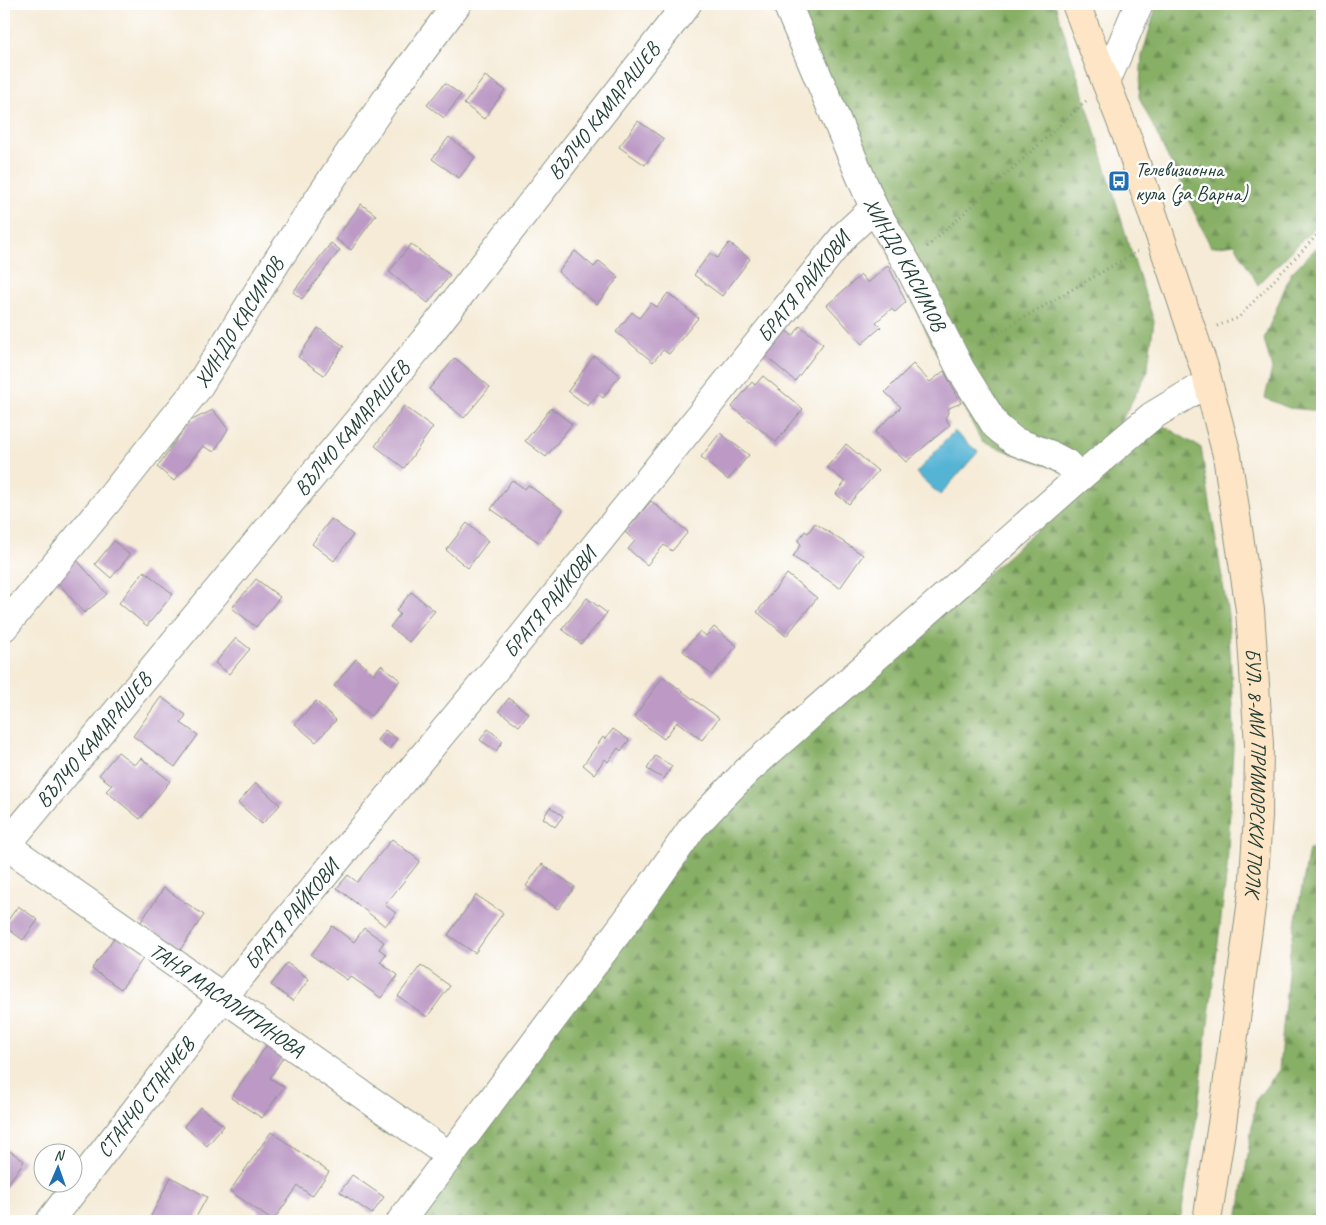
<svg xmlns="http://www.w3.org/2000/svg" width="1326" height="1225" font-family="Caveat,sans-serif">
	<defs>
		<pattern id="forest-firs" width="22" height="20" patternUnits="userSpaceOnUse" patternTransform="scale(1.25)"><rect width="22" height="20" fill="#87af65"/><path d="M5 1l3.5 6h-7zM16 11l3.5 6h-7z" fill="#6e9054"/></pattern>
	</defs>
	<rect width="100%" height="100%" fill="#fff"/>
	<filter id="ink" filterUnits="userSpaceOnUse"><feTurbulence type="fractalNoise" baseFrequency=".02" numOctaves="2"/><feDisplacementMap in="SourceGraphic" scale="10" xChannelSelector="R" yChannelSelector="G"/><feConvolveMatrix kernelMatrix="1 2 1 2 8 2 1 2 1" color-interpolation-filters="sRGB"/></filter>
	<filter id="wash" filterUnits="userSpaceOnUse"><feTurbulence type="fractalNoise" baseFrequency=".0096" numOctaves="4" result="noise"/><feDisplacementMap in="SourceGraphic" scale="20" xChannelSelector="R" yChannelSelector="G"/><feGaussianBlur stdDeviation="1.12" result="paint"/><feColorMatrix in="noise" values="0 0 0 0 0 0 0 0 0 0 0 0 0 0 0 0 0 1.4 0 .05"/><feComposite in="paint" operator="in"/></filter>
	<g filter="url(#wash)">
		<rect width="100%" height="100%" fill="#f5ebd7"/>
		<g fill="url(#forest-firs)" stroke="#53764c">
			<path d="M786,4H1055L1092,122L1128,242L1154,321L1147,373L1117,429L1071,474L982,442L948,377L860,191Z"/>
			<path d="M1157,4H1322V220L1258,285L1235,244L1211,247L1139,97L1142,56Z"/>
			<path d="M1322,242V411L1289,408L1265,398L1272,369L1264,339L1291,273Z"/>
			<path d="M1162,425L1201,448L1228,615L1234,727L1227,869L1196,1122L1180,1221H416L691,839L1077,494Z"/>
			<path d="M1322,844V1221H1238L1256,1100L1279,1070L1290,951L1309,850Z"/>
		</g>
		<path fill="#55b3d4" stroke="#3a7884" d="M954,431L978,452L940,495L916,473Z"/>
		<g id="blocks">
			<g fill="#bc9ac5">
				<path d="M485,76L505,90L484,119L464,104Z"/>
				<path d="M445,83L461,95L444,118L427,105Z"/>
				<path d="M638,121L664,139L645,165L619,147Z"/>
				<path d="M449,137L475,157L459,178L432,159Z"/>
				<path d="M361,204L376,215L351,250L336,239Z"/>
				<path d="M331,243L340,250L302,299L293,292Z"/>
				<path d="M729,243L750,259L722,296L694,275L710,253L717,258Z"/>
				<path d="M411,244L450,275L428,303L389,272Z"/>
				<path d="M575,251L594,267L599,261L619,277L597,304L558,272Z"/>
				<path d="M888,265L906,302L895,312L891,309L876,322L881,327L862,344L827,305L861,275L868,283Z"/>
				<path d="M668,293L698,318L669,354L663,350L653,362L616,332L632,312L639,318L651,303L657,307Z"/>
				<path d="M800,326L823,344L795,381L762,353L781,327L793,336Z"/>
				<path d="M318,328L344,346L324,375L298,357Z"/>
				<path d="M594,356L620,375L603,398L598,394L588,406L568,391Z"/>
				<path d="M455,358L490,387L464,418L429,389Z"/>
				<path d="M913,364L930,382L944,371L961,403L949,408L947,415L945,418L950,425L906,462L875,432L901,407L885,392Z"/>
				<path d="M763,376L803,409L776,442L732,407L752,382L755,385Z"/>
				<path d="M404,406L433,427L404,468L375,446Z"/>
				<path d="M551,408L572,424L546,457L525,441Z"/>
				<path d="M213,410L228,429L214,452L203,446L174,481L157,467L190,421Z"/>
				<path d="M720,433L749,455L728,480L701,457Z"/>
				<path d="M846,444L878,471L849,504L836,494L845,482L827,467Z"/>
				<path d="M512,480L525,489L528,485L563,510L540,543L491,509Z"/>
				<path d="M651,501L688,532L672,551L664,545L647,565L628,549L635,541L625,532Z"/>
				<path d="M331,519L353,535L334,561L312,544Z"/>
				<path d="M467,523L488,541L468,568L446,550Z"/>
				<path d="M815,523L863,555L840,588L793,557L801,544L798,541L805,531L808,533Z"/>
				<path d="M114,541L130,555L111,578L95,564Z"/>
				<path d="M75,558L107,594L84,613L53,577Z"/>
				<path d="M144,571L173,594L147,626L119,603Z"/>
				<path d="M787,574L817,598L786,636L757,612Z"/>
				<path d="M256,579L280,597L256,627L232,608Z"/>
				<path d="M411,592L435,611L409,642L390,627L400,614L396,611Z"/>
				<path d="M587,598L607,613L581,644L562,629Z"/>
				<path d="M714,627L737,646L712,675L683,651L700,631L706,636Z"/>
				<path d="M236,638L250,649L229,674L215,663Z"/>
				<path d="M356,659L374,674L381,665L400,680L371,716L334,686Z"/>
				<path d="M663,677L719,718L702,740L677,722L664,739L634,717Z"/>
				<path d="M161,697L186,715L181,723L198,735L175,767L133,736Z"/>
				<path d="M509,698L529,714L519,726L499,711Z"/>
				<path d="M316,701L336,720L316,742L295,724Z"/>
				<path d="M488,729L503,741L496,751L480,740Z"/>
				<path d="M613,729L629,740L621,751L618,748L608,762L605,759L594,774L583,765L603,737L605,739Z"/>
				<path d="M385,730L397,739L389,749L377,740Z"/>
				<path d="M118,752L135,765L141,758L170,781L140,819L106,791L112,785L99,775Z"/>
				<path d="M655,756L672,766L664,779L647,769Z"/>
				<path d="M256,783L280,805L262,824L238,803Z"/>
				<path d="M550,807L563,816L555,827L543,818Z"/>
				<path d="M392,839L420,861L385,905L396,913L385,926L337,888L348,875L357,882Z"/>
				<path d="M542,864L575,887L558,909L526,886Z"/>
				<path d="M164,888L204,915L180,950L140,923Z"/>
				<path d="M476,895L503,913L475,953L448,935Z"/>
				<path d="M18,906L38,920L23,940L4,926Z"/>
				<path d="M332,926L354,942L364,928L384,942L379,949L386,954L380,962L398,975L381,998L350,976L347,980L311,955Z"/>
				<path d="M116,935L145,956L121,989L92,969Z"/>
				<path d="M287,963L309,979L293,1001L271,985Z"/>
				<path d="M421,965L450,986L427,1017L398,996Z"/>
				<path d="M267,1045L284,1056L270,1078L284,1087L262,1118L231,1098Z"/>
				<path d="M200,1107L224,1126L207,1146L184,1126Z"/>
				<path d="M271,1132L329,1172L312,1196L298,1186L273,1221L230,1191Z"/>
				<path d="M4,1147L24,1161L4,1190Z"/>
				<path d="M352,1175L384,1197L372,1214L340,1192Z"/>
				<path d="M171,1177L207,1197L194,1221H152L149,1220Z"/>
			</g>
		</g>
	</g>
	<g filter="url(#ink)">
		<use href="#blocks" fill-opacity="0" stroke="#8a9486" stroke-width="1"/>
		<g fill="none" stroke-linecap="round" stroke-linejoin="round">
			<g stroke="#8a9486" stroke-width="30">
				<g id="street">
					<path id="s1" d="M787,4L874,208L908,265L961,370L996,426L1014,441L1049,454L1066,463L1080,477"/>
					<path d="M1106,82L1139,4"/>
					<path id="s2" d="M4,627L111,497L197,389L279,258L350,152L388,97L457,4"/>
					<path id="s3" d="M4,844L450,1156"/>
					<path id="s4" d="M4,848L424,341L687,4"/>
					<path id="s5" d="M50,1221L223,997L522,637L845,235L874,208"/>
					<path d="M401,1221L642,900L692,828L747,771L1080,477L1152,416L1207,383"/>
				</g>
			</g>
			<g stroke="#8a9486" stroke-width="30">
				<g id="secondary">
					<path id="s6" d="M1076,4L1127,137L1204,367L1227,455L1250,610L1259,745L1258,816L1253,892L1222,1124L1207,1221"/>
				</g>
			</g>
			<g stroke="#8a9486" stroke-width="3" stroke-dasharray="1 4" stroke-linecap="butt">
				<path d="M927,247L1086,101"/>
				<path d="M1217,326L1238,318L1322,230"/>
				<path d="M977,345L1138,251"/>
			</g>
			<use href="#street" stroke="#fff" stroke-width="28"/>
			<use href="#secondary" stroke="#fde5c5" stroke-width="28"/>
		</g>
	</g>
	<defs>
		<g id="bus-square" transform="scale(1.125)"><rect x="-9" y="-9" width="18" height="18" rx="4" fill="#1f6fb2" stroke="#fff"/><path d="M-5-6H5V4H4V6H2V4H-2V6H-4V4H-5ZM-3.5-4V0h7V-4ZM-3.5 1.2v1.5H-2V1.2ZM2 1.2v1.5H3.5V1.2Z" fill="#fff"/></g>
	</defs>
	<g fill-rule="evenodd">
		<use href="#bus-square" x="1119" y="181"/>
	</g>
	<g text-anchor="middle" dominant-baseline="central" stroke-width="5" stroke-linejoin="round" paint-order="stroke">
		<g font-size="21" fill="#1f3d34" stroke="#fff">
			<text stroke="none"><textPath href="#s4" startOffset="950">ВЪЛЧО КАМАРАШЕВ</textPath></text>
			<text stroke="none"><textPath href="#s1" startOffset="286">ХИНДО КАСИМОВ</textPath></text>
			<text stroke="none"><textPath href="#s5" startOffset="1200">БРАТЯ РАЙКОВИ</textPath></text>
			<text stroke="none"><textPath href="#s2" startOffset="385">ХИНДО КАСИМОВ</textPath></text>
			<text stroke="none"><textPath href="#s4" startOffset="545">ВЪЛЧО КАМАРАШЕВ</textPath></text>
			<text stroke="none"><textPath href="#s5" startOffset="795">БРАТЯ РАЙКОВИ</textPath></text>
			<text stroke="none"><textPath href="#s4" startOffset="140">ВЪЛЧО КАМАРАШЕВ</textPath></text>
			<text stroke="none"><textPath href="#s6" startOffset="795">БУЛ. 8-МИ ПРИМОРСКИ ПОЛК</textPath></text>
			<text stroke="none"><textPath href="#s5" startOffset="390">БРАТЯ РАЙКОВИ</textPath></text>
			<text stroke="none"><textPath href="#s3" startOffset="272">ТАНЯ МАСАЛИТИНОВА</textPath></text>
			<text stroke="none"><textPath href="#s5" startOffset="156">СТАНЧО СТАНЧЕВ</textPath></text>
		</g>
		<g font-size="21" fill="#1f3d34" stroke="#fff" text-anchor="start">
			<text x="1135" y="169">Телевизионна<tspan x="1135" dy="24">кула (за Варна)</tspan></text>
		</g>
	</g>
	<rect width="1326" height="1225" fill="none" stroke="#fff" stroke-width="20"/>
	<g transform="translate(58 1168) rotate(2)"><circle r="24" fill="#ffffff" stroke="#a5b1ae"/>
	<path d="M0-4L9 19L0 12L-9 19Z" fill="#1f6fb2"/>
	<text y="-8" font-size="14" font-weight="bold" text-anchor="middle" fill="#1f3d34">N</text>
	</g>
</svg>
